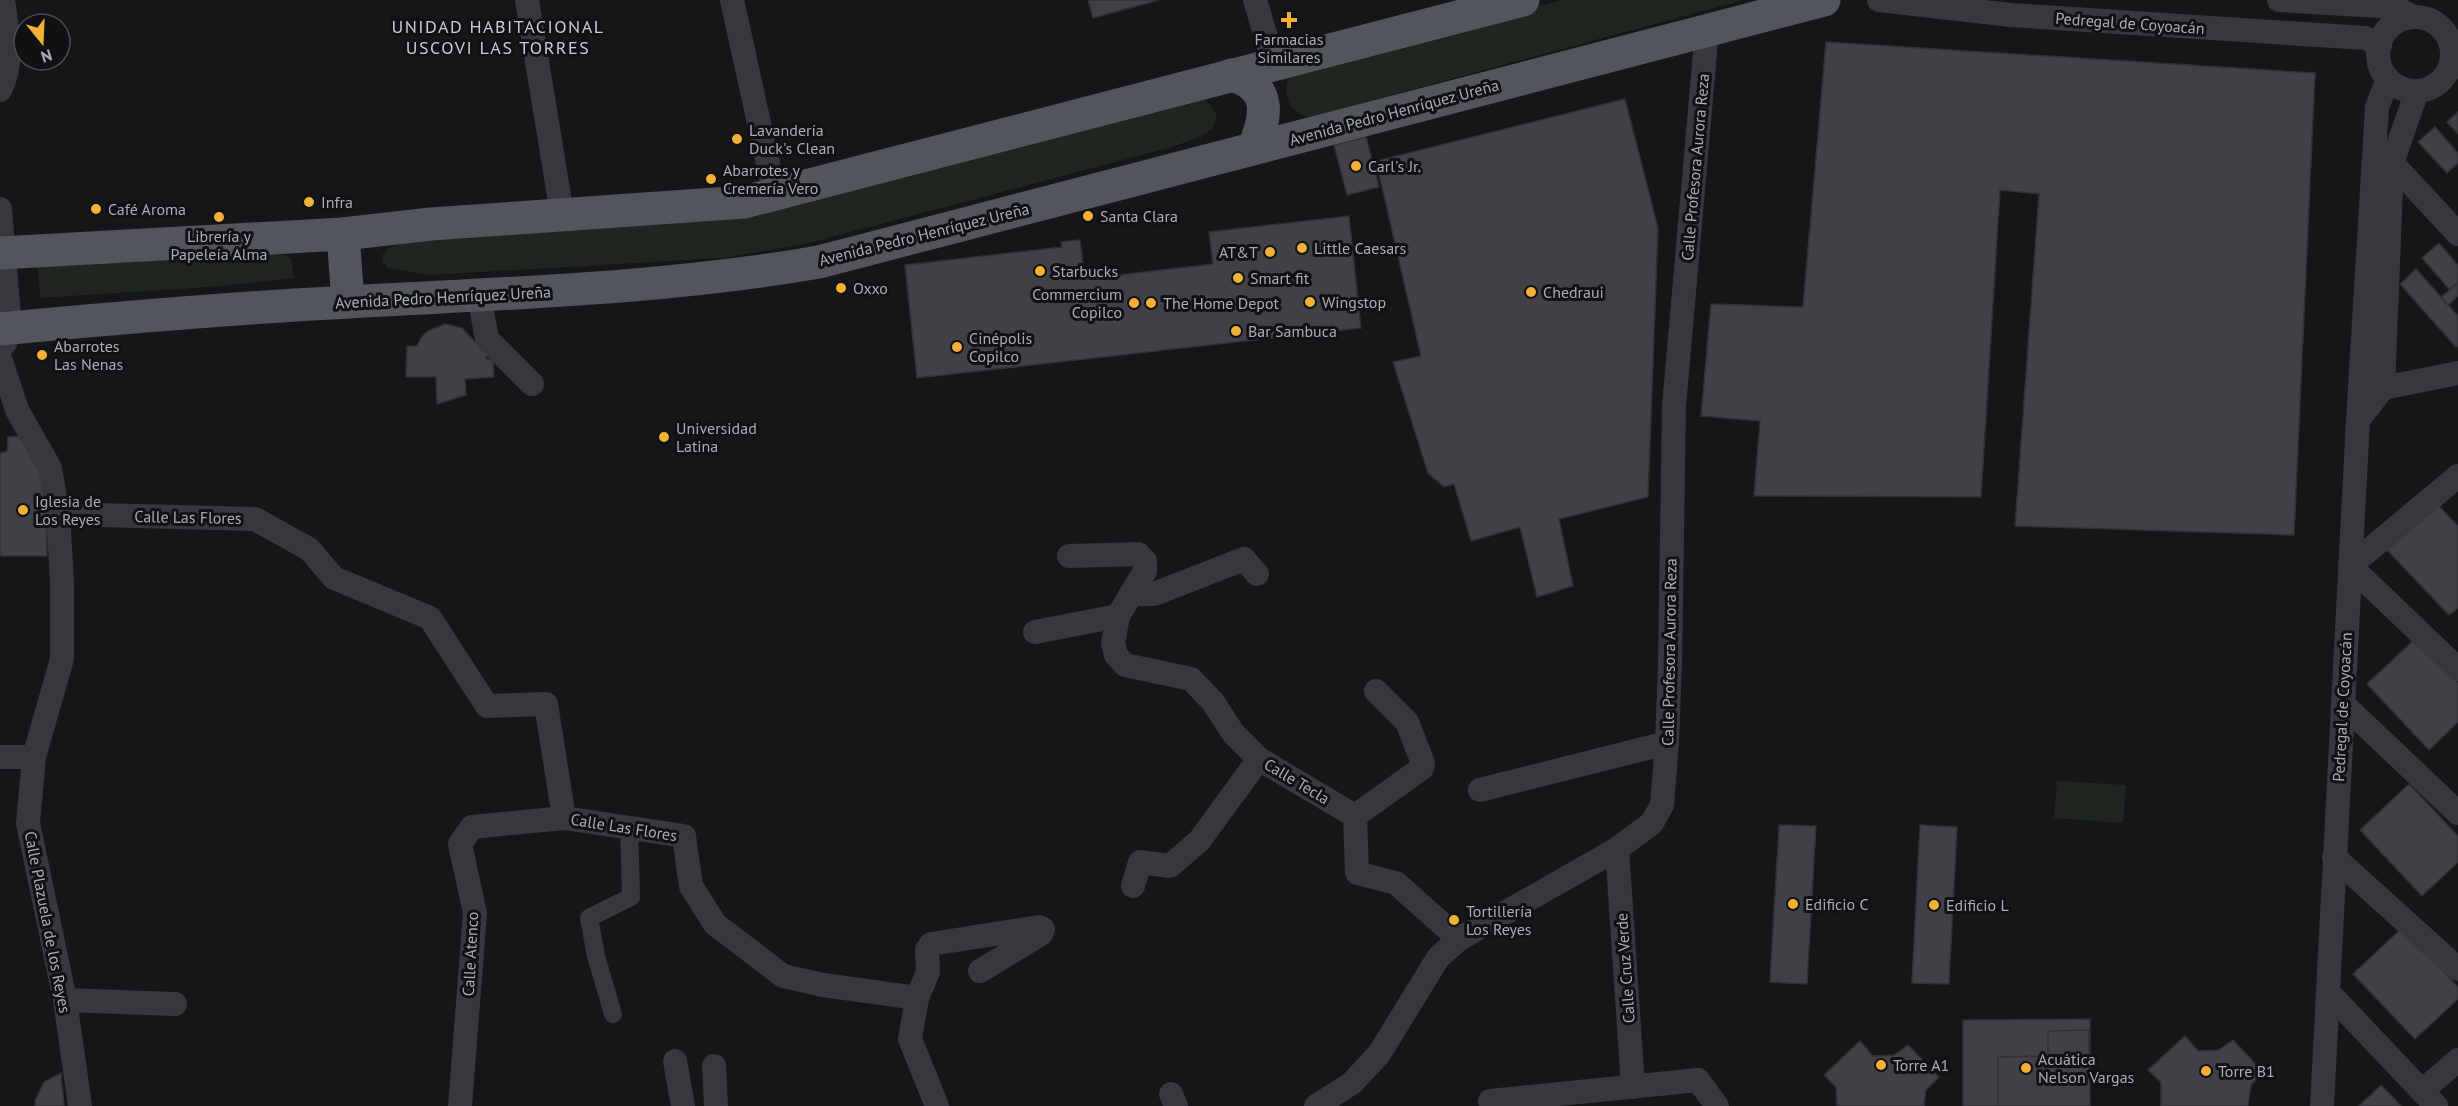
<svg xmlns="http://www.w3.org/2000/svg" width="2458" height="1106" font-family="'PT Sans',sans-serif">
	<rect width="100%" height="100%" fill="#161618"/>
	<g fill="#1e261f">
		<path d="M1563,0H1744L1310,117C1286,113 1281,90 1292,71Z"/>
		<path d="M1202,97L1211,105L1217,115L1213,128L1202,136L1172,147L805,244L723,258L430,275L388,268L382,261L383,254L389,248L406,242L744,215Z"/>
		<path d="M261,246L291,258L294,278L222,286L40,298L38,266Z"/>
		<path d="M2057,781L2126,785L2123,823L2054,818Z"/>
	</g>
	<g fill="#404145" stroke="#303034" stroke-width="1.5">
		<path d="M1088,0H1159L1093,18Z"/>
		<path d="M1826,42L2315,73L2294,535L2015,526L2039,194L2000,190L1981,497L1754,496L1760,421L1701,416L1711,304L1803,307Z"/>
		<path d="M1625,99L1658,228L1648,497L1559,519L1573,586L1537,597L1520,527L1471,541L1454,484L1444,487L1428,473L1393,362L1421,356L1376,161Z"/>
		<path d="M2458,112V134L2447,122Z"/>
		<path d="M2435,127L2458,153V163L2447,173L2418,142Z"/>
		<path d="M1366,137L1379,187L1347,195L1334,145Z"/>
		<path d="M1349,216L1361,328L917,378L905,265L1062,247L1061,242L1080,240L1085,279L1213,264L1209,232Z"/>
		<path d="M2439,243L2458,265V283L2450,290L2422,258Z"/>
		<path d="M2416,269L2458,316V346L2456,347L2400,284Z"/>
		<path d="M2458,283V296L2448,305L2441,297Z"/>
		<path d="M445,324L462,328L475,342L480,341L488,351L486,359H493L494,377L465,379L466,395L437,404L436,377H406L407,346H417L421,338L428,331Z"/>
		<path d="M27,436L46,478L47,556H0V453L7,451L8,437Z"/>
		<path d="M2437,504L2458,526V608L2449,615L2387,550Z"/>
		<path d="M2416,638L2458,683V722L2429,750L2367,684Z"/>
		<path d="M2409,784L2458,836V862L2422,896L2360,830Z"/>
		<path d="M1779,825L1816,826L1807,984L1770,982Z"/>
		<path d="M1920,825L1957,827L1949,984L1912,983Z"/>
		<path d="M2402,928L2458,987V999L2415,1039L2353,974Z"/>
		<path d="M2090,1019V1106H1963V1020Z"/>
		<path d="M2089,1030L2090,1106H1998V1057L2048,1056V1031Z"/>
		<path d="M2185,1036L2198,1051L2219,1050L2233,1040L2263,1072L2251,1085L2248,1106H2161V1082L2148,1070Z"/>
		<path d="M1860,1041L1873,1056L1894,1055L1908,1045L1939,1077L1926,1090L1924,1106H1837L1836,1087L1824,1075Z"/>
		<path d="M61,1073L64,1106H35V1101L44,1082Z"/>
		<path d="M2381,1085L2401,1106H2359Z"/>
	</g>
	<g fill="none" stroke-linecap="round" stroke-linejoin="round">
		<path stroke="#37383d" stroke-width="18" d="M613,1014L596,956L589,918L631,897L629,827"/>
		<g stroke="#37383d" stroke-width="24">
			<path d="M527,0L562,214"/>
			<path d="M732,0L775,196"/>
			<path d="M1255,0L1274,64"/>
			<path d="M1879,0L2011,15L2365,38L2380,45"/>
			<path d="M2279,0L2395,7L2413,17"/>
			<circle cx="2415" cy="54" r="37"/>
			<path d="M0,90C15,62 7,30 3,0"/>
			<path d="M2392,163L2458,234"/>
			<path d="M0,209L10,328L5,343"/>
			<path d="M479,296L487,339L532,384"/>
			<path d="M0,358L17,410L50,468L58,514L62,581V659L34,757L28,823L65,1000L80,1106"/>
			<path d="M2368,391L2458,373"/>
			<path d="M2358,420L2383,388L2392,163L2417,91"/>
			<path d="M2458,476L2350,566L2458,669"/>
			<path d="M58,514L255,519L309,549L334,578L430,618L487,706L546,704L564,818L684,836L691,886L715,924L783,976L823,985L917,998L910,1039L937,1106"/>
			<path d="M1069,556L1138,554L1145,561V571L1118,616L1113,643L1116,655L1125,665L1191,679L1213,702L1233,733L1259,759L1355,816L1357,873L1396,883L1459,939"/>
			<path d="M1131,594H1154L1244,559L1257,574"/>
			<path d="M1035,632L1118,616"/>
			<path d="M2343,704L2458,813"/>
			<path d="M0,757H34"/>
			<path d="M1480,790L1667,743"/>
			<path d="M1355,816L1422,768L1423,763L1407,722L1376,691"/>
			<path d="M1617,849L1633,1087"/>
			<path d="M2334,857L2458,969"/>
			<path d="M1133,886L1140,862L1170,866L1199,841L1259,759"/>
			<path d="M2329,993L2436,1106"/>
			<path d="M917,998L928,972L927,950L931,944L1039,927L1043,929L1041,934L980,971"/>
			<path d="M65,1000L175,1004"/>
			<path d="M675,1061L683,1106"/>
			<path d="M714,1066L716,1106"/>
			<path d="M2422,1091L2458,1060"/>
			<path d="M1171,1094L1176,1106"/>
			<path d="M1490,1101L1698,1080L1717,1106"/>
			<path d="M460,1106L475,913L460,844L472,827L564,818"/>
			<path d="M1316,1106L1352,1083L1379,1054L1438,958L1459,939L1617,849L1652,823L1662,805L1667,743L1670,663L1674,406L1707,30"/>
			<path d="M2322,1106L2358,420L2377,107L2388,79"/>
		</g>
		<g stroke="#53555c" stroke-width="33">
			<path d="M1231,75C1273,86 1267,117 1253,149"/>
			<path d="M343,234L348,302"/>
			<path d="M0,253L343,234L431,224L744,202L1523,0"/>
			<path d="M0,329C116,318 233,308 349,302C506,293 663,289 819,262L1824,0"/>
		</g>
	</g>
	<g fill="#f2b134" stroke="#111113" stroke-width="2">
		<path d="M1286 11h6v6h6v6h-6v6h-6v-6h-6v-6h6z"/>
		<circle cx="737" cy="139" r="6"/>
		<circle cx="1356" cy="166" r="6"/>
		<circle cx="711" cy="179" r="6"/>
		<circle cx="309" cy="202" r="6"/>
		<circle cx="96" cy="209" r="6"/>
		<circle cx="1088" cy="216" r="6"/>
		<circle cx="219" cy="217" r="6"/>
		<circle cx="1302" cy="248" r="6"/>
		<circle cx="1270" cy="252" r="6"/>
		<circle cx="1040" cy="271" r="6"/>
		<circle cx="1238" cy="278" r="6"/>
		<circle cx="841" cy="288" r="6"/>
		<circle cx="1531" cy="292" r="6"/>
		<circle cx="1310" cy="302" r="6"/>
		<circle cx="1134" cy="303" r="6"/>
		<circle cx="1151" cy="303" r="6"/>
		<circle cx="1236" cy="331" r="6"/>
		<circle cx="957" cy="347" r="6"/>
		<circle cx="42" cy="355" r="6"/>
		<circle cx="664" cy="437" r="6"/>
		<circle cx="23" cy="510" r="6"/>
		<circle cx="1793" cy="904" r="6"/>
		<circle cx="1934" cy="905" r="6"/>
		<circle cx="1454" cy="920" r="6"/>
		<circle cx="1881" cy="1065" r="6"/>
		<circle cx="2026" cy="1068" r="6"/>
		<circle cx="2206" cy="1071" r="6"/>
	</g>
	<g text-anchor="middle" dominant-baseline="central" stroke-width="6" stroke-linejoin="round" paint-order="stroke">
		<g font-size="16" fill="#a8adb8" stroke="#111113">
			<text transform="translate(2130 23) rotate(4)">Pedregal de Coyoacán</text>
			<text transform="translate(1394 112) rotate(-15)">Avenida Pedro Henríquez Ureña</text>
			<text transform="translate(1695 167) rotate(-85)">Calle Profesora Aurora Reza</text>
			<text transform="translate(924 234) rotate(-14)">Avenida Pedro Henríquez Ureña</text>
			<text transform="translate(443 297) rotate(-3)">Avenida Pedro Henríquez Ureña</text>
			<text transform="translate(188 517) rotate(1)">Calle Las Flores</text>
			<text transform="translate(1669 652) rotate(-89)">Calle Profesora Aurora Reza</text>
			<text transform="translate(2342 707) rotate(-87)">Pedregal de Coyoacán</text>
			<text transform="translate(1297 781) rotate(31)">Calle Tecla</text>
			<text transform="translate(624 827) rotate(9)">Calle Las Flores</text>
			<text transform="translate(48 922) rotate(79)">Calle Plazuela de los Reyes</text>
			<text transform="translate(470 954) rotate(-87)">Calle Atenco</text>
			<text transform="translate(1625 968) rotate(-94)">Calle Cruz Verde</text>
		</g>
		<g font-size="16" fill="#a8adb8" stroke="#111113" text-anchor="start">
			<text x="1289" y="39" text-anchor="middle">Farmacias<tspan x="1289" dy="18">Similares</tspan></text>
			<text x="749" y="130">Lavandería<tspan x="749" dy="18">Duck's Clean</tspan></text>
			<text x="1368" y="166">Carl's Jr.</text>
			<text x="723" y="170">Abarrotes y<tspan x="723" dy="18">Cremería Vero</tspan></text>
			<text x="321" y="202">Infra</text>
			<text x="108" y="209">Café Aroma</text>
			<text x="1100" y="216">Santa Clara</text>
			<text x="219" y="236" text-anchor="middle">Librería y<tspan x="219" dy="18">Papeleía Alma</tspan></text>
			<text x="1314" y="248">Little Caesars</text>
			<text x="1258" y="252" text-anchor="end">AT&amp;T</text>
			<text x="1052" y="271">Starbucks</text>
			<text x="1250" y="278">Smart fit</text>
			<text x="853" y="288">Oxxo</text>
			<text x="1543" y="292">Chedraui</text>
			<text x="1122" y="294" text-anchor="end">Commercium<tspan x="1122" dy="18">Copilco</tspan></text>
			<text x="1322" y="302">Wingstop</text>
			<text x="1163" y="303">The Home Depot</text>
			<text x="1248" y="331">Bar Sambuca</text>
			<text x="969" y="338">Cinépolis<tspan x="969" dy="18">Copilco</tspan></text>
			<text x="54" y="346">Abarrotes<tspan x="54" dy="18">Las Nenas</tspan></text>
			<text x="676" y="428">Universidad<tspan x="676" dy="18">Latina</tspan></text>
			<text x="35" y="501">Iglesia de<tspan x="35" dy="18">Los Reyes</tspan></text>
			<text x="1805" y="904">Edificio C</text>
			<text x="1946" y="905">Edificio L</text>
			<text x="1466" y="911">Tortillería<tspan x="1466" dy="18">Los Reyes</tspan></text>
			<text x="2038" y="1059">Acuática<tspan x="2038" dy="18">Nelson Vargas</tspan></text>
			<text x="1893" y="1065">Torre A1</text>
			<text x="2218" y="1071">Torre B1</text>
		</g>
		<g font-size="18" letter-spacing="1.5" fill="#c9ccd4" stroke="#111113">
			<text x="498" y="26">UNIDAD HABITACIONAL<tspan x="498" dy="21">USCOVI LAS TORRES</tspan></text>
		</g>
	</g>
	<g transform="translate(42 42) rotate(162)"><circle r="28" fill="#111113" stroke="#4d4f55" stroke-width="1.5"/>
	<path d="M0-4.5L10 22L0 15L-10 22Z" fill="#f2b134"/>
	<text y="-9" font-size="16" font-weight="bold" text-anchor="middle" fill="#a8adb8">N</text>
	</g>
</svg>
